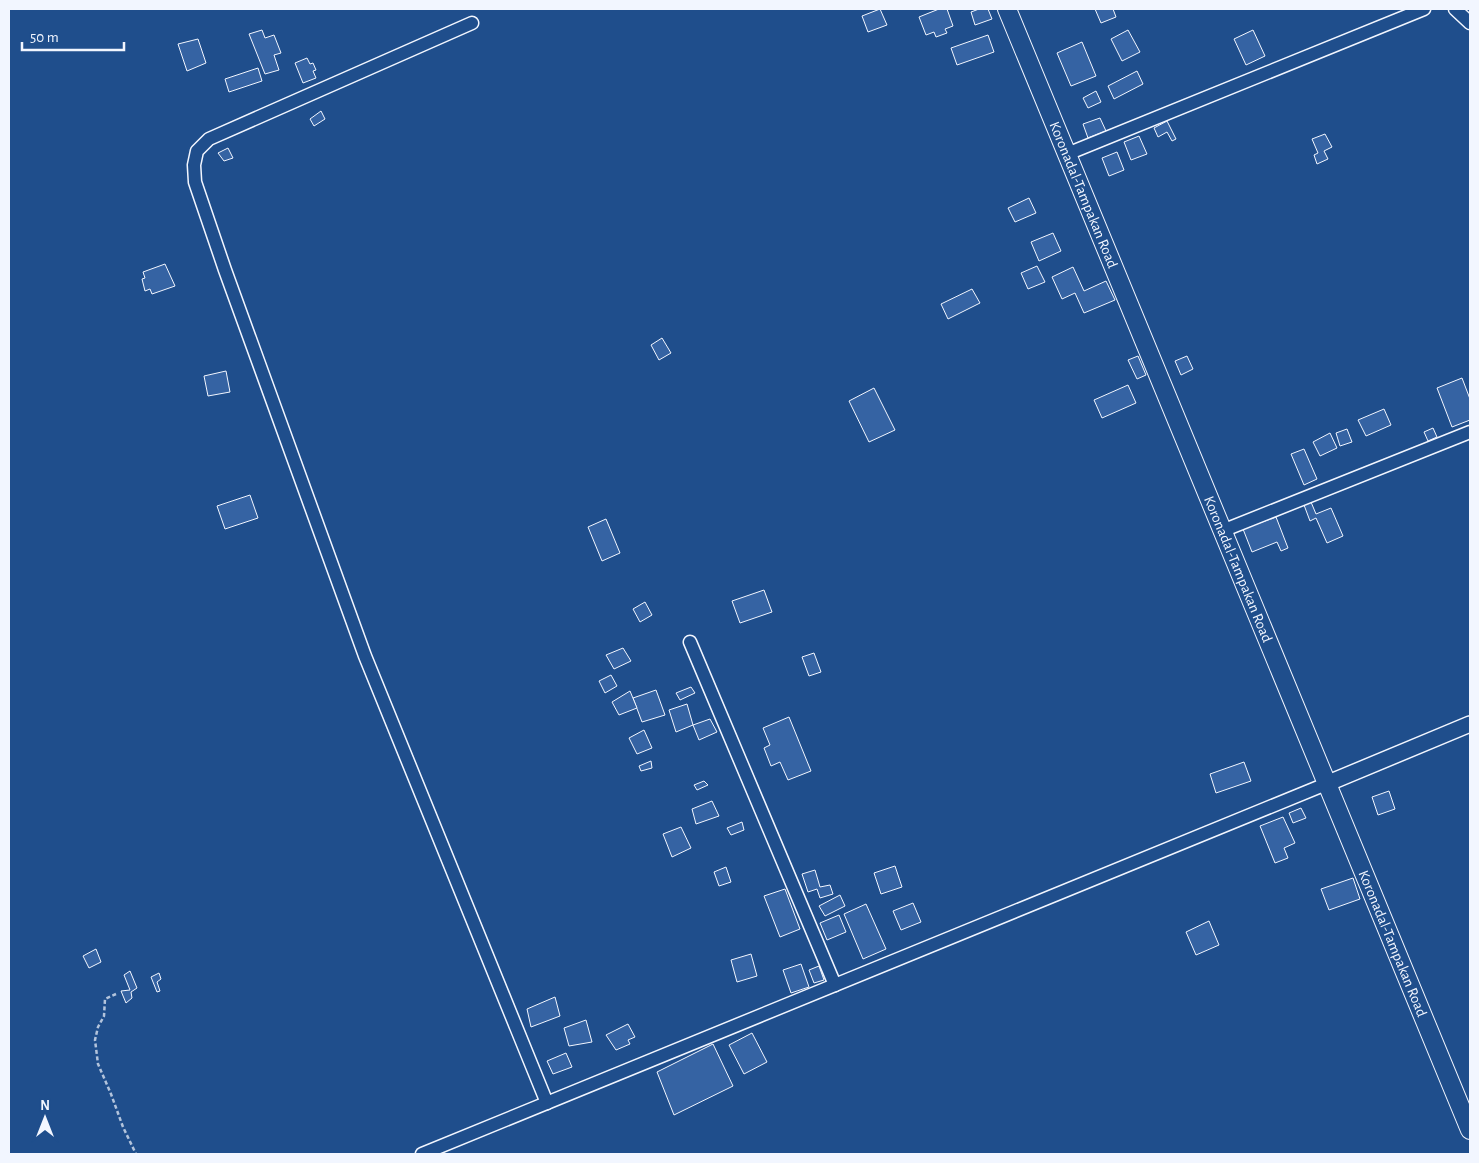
<svg xmlns="http://www.w3.org/2000/svg" width="1479" height="1163" font-family="'Alegreya Sans',sans-serif">
	<rect width="100%" height="100%" fill="#1f4e8c"/>
	<g fill="#3563a3" stroke="#f2f6ff">
		<path d="M880,9L887,25L868,32L862,16Z"/>
		<path d="M939,9H947L953,26L945,29L947,33L936,37L934,32L926,35L919,17Z"/>
		<path d="M979,9H988L992,19L975,25L971,12Z"/>
		<path d="M1095,9H1113L1116,17L1101,23Z"/>
		<path d="M262,30L265,38L274,35L281,53L274,55L279,70L265,74L249,34Z"/>
		<path d="M1128,30L1140,52L1122,61L1111,39Z"/>
		<path d="M1253,30L1265,56L1246,65L1234,39Z"/>
		<path d="M988,35L994,52L957,65L951,48Z"/>
		<path d="M198,39L206,63L187,71L178,44Z"/>
		<path d="M1082,42L1096,76L1071,86L1057,53Z"/>
		<path d="M307,58L310,64L313,63L316,70L313,71L316,78L303,83L295,63Z"/>
		<path d="M258,68L262,81L229,92L225,79Z"/>
		<path d="M1137,71L1143,84L1114,99L1108,86Z"/>
		<path d="M1096,91L1101,102L1088,108L1083,98Z"/>
		<path d="M321,111L325,119L314,126L310,119Z"/>
		<path d="M1100,118L1106,131L1088,138L1083,124Z"/>
		<path d="M1167,121L1176,139L1172,141L1167,132L1158,137L1154,128Z"/>
		<path d="M1325,134L1332,147L1324,151L1328,159L1317,164L1314,155L1318,153L1312,139Z"/>
		<path d="M1139,136L1147,154L1131,160L1124,142Z"/>
		<path d="M228,148L233,158L224,161L218,153Z"/>
		<path d="M1117,152L1124,170L1109,176L1102,158Z"/>
		<path d="M1029,198L1036,213L1015,222L1008,208Z"/>
		<path d="M1053,233L1061,251L1039,261L1031,242Z"/>
		<path d="M165,264L175,286L152,294L150,289L145,291L142,279L145,278L143,272Z"/>
		<path d="M1037,266L1045,282L1028,289L1021,273Z"/>
		<path d="M1073,267L1084,291L1106,281L1115,300L1084,313L1075,293L1062,299L1052,277Z"/>
		<path d="M972,289L980,303L948,319L941,304Z"/>
		<path d="M662,338L671,353L659,360L651,345Z"/>
		<path d="M1138,356L1146,375L1137,379L1128,360Z"/>
		<path d="M1187,356L1193,369L1181,375L1175,361Z"/>
		<path d="M226,371L230,392L208,396L204,376Z"/>
		<path d="M1462,378L1470,399V420L1452,427L1437,388Z"/>
		<path d="M1128,385L1136,403L1102,418L1094,400Z"/>
		<path d="M874,388L895,430L869,442L849,401Z"/>
		<path d="M1384,409L1391,425L1366,436L1358,420Z"/>
		<path d="M1433,428L1437,437L1428,441L1424,432Z"/>
		<path d="M1347,429L1352,442L1340,446L1336,433Z"/>
		<path d="M1330,433L1337,448L1320,456L1313,442Z"/>
		<path d="M1304,449L1317,479L1304,485L1291,454Z"/>
		<path d="M250,495L258,518L225,529L217,506Z"/>
		<path d="M1311,502L1316,514L1331,508L1343,536L1327,543L1316,518L1310,521L1304,505Z"/>
		<path d="M1276,517L1288,548L1281,551L1277,542L1252,552L1243,529Z"/>
		<path d="M606,519L620,553L602,561L588,527Z"/>
		<path d="M764,590L772,612L740,623L732,601Z"/>
		<path d="M645,602L652,615L640,622L633,609Z"/>
		<path d="M623,648L631,661L614,669L606,655Z"/>
		<path d="M814,653L821,672L809,676L802,657Z"/>
		<path d="M611,675L617,686L605,693L599,681Z"/>
		<path d="M691,687L695,693L680,700L676,693Z"/>
		<path d="M656,690L665,715L642,722L633,698Z"/>
		<path d="M630,691L637,708L619,715L612,702Z"/>
		<path d="M687,704L693,725L676,732L669,710Z"/>
		<path d="M789,717L811,771L788,780L780,762L771,766L764,748L770,745L763,728Z"/>
		<path d="M710,719L717,732L699,740L693,725Z"/>
		<path d="M644,730L652,748L637,754L629,738Z"/>
		<path d="M651,761L652,768L641,771L639,766Z"/>
		<path d="M1244,762L1251,781L1216,793L1210,774Z"/>
		<path d="M704,781L708,785L697,790L694,785Z"/>
		<path d="M1389,791L1395,809L1378,815L1372,797Z"/>
		<path d="M712,801L719,816L696,824L692,809Z"/>
		<path d="M1301,808L1306,818L1293,823L1289,813Z"/>
		<path d="M1283,817L1295,843L1284,848L1288,858L1275,863L1260,826Z"/>
		<path d="M742,822L744,830L731,835L727,828Z"/>
		<path d="M681,827L691,848L672,857L663,834Z"/>
		<path d="M895,866L902,887L881,894L874,873Z"/>
		<path d="M726,867L731,882L719,886L714,872Z"/>
		<path d="M815,870L820,887L830,885L833,894L820,898L817,889L808,892L802,874Z"/>
		<path d="M1353,878L1360,899L1329,910L1321,889Z"/>
		<path d="M785,889L800,929L780,937L764,896Z"/>
		<path d="M840,895L845,906L825,916L819,906Z"/>
		<path d="M913,903L921,922L901,930L893,911Z"/>
		<path d="M866,904L886,949L863,959L844,914Z"/>
		<path d="M839,915L846,932L827,940L820,923Z"/>
		<path d="M1209,921L1219,945L1196,955L1186,932Z"/>
		<path d="M96,949L101,962L89,968L83,956Z"/>
		<path d="M751,954L757,976L737,982L731,960Z"/>
		<path d="M801,964L809,987L791,993L783,970Z"/>
		<path d="M819,966L824,980L814,983L809,970Z"/>
		<path d="M130,971L137,988L131,992L132,998L126,1003L121,991L130,990L124,975Z"/>
		<path d="M159,973L161,979L157,982L160,991L157,992L151,977Z"/>
		<path d="M555,997L560,1016L531,1027L527,1009Z"/>
		<path d="M586,1020L592,1042L569,1046L564,1028Z"/>
		<path d="M628,1024L635,1037L628,1040L630,1044L616,1050L606,1035Z"/>
		<path d="M752,1033L767,1062L744,1074L729,1045Z"/>
		<path d="M713,1044L733,1086L674,1115L657,1072Z"/>
		<path d="M566,1053L572,1067L553,1074L547,1061Z"/>
	</g>
	<g fill="none" stroke-linecap="round" stroke-linejoin="round">
		<g stroke="#f2f6ff" stroke-width="15">
			<g id="minor">
				<path d="M1455,9L1470,23"/>
				<path d="M472,23L209,139L197,151L194,165L195,182L225,270L365,656L547,1103"/>
				<path d="M1067,154L1424,9"/>
				<path d="M1222,531L1470,432"/>
				<path d="M690,642L835,985"/>
				<path d="M422,1154L1326,784"/>
			</g>
		</g>
		<g stroke="#f2f6ff" stroke-width="18">
			<path id="tertiary" d="M1326,784L1470,724"/>
		</g>
		<g stroke="#f2f6ff" stroke-width="20">
			<g id="secondary">
				<path id="s1" d="M1007,9L1470,1130"/>
			</g>
		</g>
		<path stroke="#b3c4dc" stroke-width="2.5" stroke-dasharray="4 2.5" stroke-linecap="butt" d="M116,994L105,999L104,1016L98,1027L95,1040L98,1064L111,1094L123,1127L136,1154"/>
		<use href="#minor" stroke="#1f4e8c" stroke-width="12"/>
		<use href="#tertiary" stroke="#1f4e8c" stroke-width="15"/>
		<use href="#secondary" stroke="#1f4e8c" stroke-width="18"/>
	</g>
	<g text-anchor="middle" dominant-baseline="central" stroke-width="4" stroke-linejoin="round" paint-order="stroke">
		<g font-size="15" fill="#f2f6ff" stroke="#1f4e8c">
			<text stroke="none"><textPath href="#s1" startOffset="201">Koronadal-Tampakan Road</textPath></text>
			<text stroke="none"><textPath href="#s1" startOffset="606">Koronadal-Tampakan Road</textPath></text>
			<text stroke="none"><textPath href="#s1" startOffset="1011">Koronadal-Tampakan Road</textPath></text>
		</g>
	</g>
	<rect width="1479" height="1163" fill="none" stroke="#f2f6ff" stroke-width="20"/>
	<g transform="translate(45 1118)" stroke="#1f4e8c" stroke-width="4" paint-order="stroke">
	<path d="M0-4L9 19L0 12L-9 19Z" fill="#f2f6ff"/>
	<text y="-8" font-size="14" font-weight="bold" text-anchor="middle" fill="#f2f6ff">N</text>
	</g>
	<path d="M22 42v8h102v-8" fill="none" stroke="#f2f6ff" stroke-width="2.5"/>
	<text x="30" y="42" font-size="15" fill="#f2f6ff" stroke="#1f4e8c" stroke-width="4" paint-order="stroke">50 m</text>
</svg>
